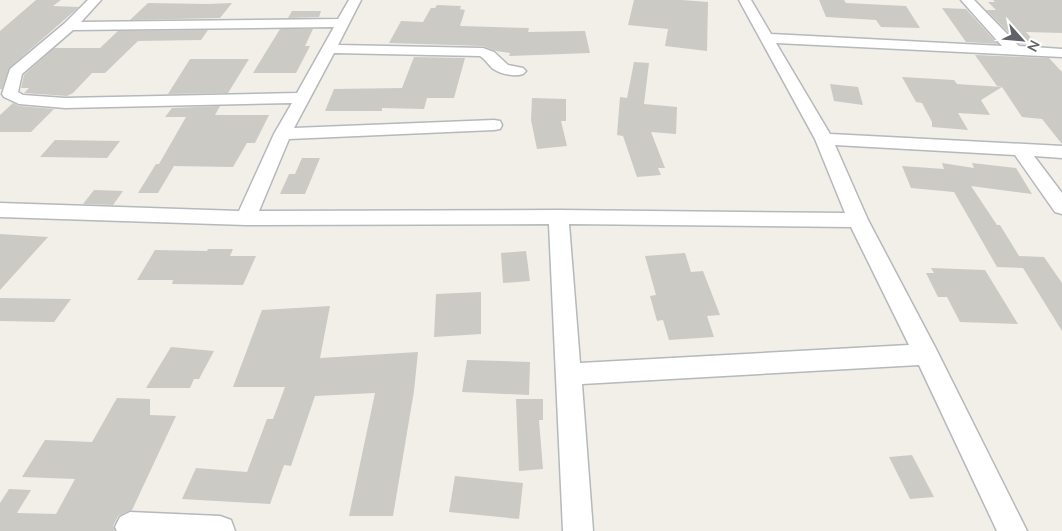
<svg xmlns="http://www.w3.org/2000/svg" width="1062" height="531" font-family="Mulish,sans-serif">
	<rect width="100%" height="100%" fill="#f1efe8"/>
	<g fill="#cccac5">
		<path d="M36,0H61L53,6L79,7L9,68L2,89H0V31Z"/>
		<path d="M634,0H682L708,2L707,51L665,46L668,29L628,25Z"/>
		<path d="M819,0H844L846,3L906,6L920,28L881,27L876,20L826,17Z"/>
		<path d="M993,0H1062V33L1026,32L1038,45L1020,44L986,10H996L988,2H995Z"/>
		<path d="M148,3L208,4L232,3L220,18L130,20Z"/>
		<path d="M437,5L461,6L460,9L465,10L460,26L529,28L528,32L585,31L590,53L509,56L510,53L496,51L483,46L389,43L401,21L423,22L431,8H435Z"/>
		<path d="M942,8L966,9L998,44L966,42Z"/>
		<path d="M292,11H321L319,17L288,18Z"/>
		<path d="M280,29H313L305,46H310L296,73H253Z"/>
		<path d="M208,30L201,40L138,41L105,73H92L73,93L67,96L24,93L29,88H21L24,75L54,48H100L118,31Z"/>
		<path d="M975,55L1049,58L1062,72V144L1042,119L1022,117L1002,87L981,100L990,115L958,113L968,130L932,127V122L922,103L916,102L902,77L954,80L957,84L1002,87L997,86Z"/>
		<path d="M414,57L465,58L454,98H427L424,109L382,108V111H325L334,89L402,88Z"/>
		<path d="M190,59H249L228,93L168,94Z"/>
		<path d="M634,62L649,63L644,104L677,107L676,134L651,132L665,168H658L661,175L637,177L623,136L617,135L620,97L627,98Z"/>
		<path d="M830,84L858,87L863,105L834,101Z"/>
		<path d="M532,98L566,99V121H561L567,146L537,149L531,120Z"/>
		<path d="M13,103L19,106L54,109L31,132H0V115Z"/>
		<path d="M220,106L215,115H269L255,143H247L233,167L174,166L158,193H138L156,164H159L186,117H165L172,108Z"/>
		<path d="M55,140L120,141L107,158L40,157Z"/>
		<path d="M302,158H320L305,194H280L289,174H295Z"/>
		<path d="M942,163L974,168L972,163L1016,168L1032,194L971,186L997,225H1000L1019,256L1044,257L1062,283V331L1023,268L997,267L954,192L911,188L902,166L944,169Z"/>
		<path d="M94,190L123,191L113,205L83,204Z"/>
		<path d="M0,234L48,237L0,290Z"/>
		<path d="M208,249H233L230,256H256L243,285L172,284L173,280H137L155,250L207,251Z"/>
		<path d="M526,251L530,281L503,283L501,253Z"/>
		<path d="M685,253L691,272L703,271L720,315L707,316L714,337L669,340L663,320L657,321L650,296L656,295L645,256Z"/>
		<path d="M931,268L985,270L1018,324L960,322L947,297H938L926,273H934Z"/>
		<path d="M481,292V334L434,337L436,294Z"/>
		<path d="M0,298L71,299L54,322L0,321Z"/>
		<path d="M330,306L320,358L418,352L414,391L393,516H349L375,393L315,396L291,466L284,465L270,504L182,499L196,468L247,472L267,419H273L285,387H233L262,310Z"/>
		<path d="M171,347L214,351L199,379H194L190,388H146Z"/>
		<path d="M467,360L530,362L529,395L462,392Z"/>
		<path d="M117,398L150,399V415L176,416L132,510L118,516L113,526L115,531H0V503L9,489L31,490L17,513L56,514L75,479L22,477L45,440L92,442Z"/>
		<path d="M516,399H543V420H539L543,469L519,471Z"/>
		<path d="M912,455L934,497L910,499L889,457Z"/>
		<path d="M455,476L523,483L519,519L449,512Z"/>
	</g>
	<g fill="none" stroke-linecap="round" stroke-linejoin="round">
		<g stroke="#b5b8bc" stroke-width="3">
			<g id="minor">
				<path d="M88,0H101L81,22L338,19L349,0H361L338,45L483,48L494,52L508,65L523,68L526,71L523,74C514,77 500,74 492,68C488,64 485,59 480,56L334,53L294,128L494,120L500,121L502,125L500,129L494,130L289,139L259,211L559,210L845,213L815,139L739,0H751L771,34L1002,46L961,0H974L1019,46L1062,49V57L776,43L830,134L1062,146V158L1034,156L1062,193V214L1055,212L1015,155L835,145L868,220L935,347L1027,531H997L919,365L582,384L593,531H563L549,224L246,225L0,217V203L239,211L274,134L292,103L65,108L19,104L4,97L2,94L10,69L65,23ZM334,27L297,93L65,98L23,95L18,92L22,74L73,30ZM569,224L851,227L909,345L580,363Z"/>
				<path d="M130,512L220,516L231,520L235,531H117L115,527L120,517Z"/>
			</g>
		</g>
		<use href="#minor" fill="#fff" fill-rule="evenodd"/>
	</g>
	<g transform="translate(1022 40) rotate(117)" stroke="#ffffff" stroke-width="4" paint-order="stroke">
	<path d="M0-4L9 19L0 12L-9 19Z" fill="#5f6368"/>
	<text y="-8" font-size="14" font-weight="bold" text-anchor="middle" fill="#5f6368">N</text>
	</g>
</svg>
